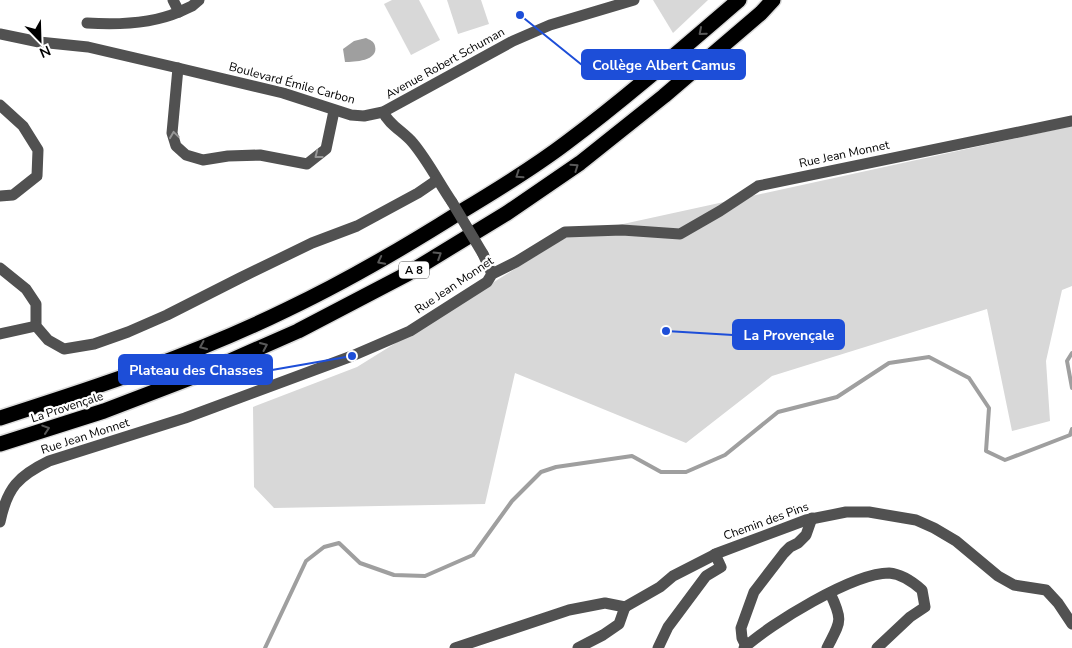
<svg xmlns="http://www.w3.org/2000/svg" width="1072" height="648" font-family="'Nunito Sans',sans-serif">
	<rect width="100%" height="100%" fill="#fff"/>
	<g fill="#d8d8d8">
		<path d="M392,0H419L440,40L411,55L384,4Z"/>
		<path d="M447,0H481L489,24L458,34Z"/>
		<path d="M653,0H708L673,33Z"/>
		<path d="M1072,126V286L1062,290L1046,361L1050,421L1012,431L987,309L772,376L686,443L515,373L485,504L274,508L254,487L253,407L357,367L568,236Z"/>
	</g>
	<path fill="#9f9f9f" d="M366,38C370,40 374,41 375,46C379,61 354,62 345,62L343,49L354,41Z"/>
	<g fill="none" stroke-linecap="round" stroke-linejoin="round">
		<g stroke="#9f9f9f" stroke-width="4">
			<path d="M1072,353L1067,361L1072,388"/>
			<path d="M265,648L306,561L324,547L339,543L360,563L394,575L425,576L473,555L512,501L541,472L556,467L632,456L661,472H686L725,455L778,412L837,397L889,363L929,357L969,378L989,408L986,451L1005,460L1070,435L1072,429"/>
		</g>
		<g stroke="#dbdbdb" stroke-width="18">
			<g id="highway">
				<path d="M0,418C97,387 194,355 286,310C347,281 405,247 462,211C497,190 533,168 566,143C626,98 682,49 739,0"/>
				<path d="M0,444L104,411L198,375L298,331L407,274L507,213L580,163L664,96L761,13L773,0"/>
			</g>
		</g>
		<g stroke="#515151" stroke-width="11">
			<path d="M179,12L192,6L199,0"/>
			<path d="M87,23C118,25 151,24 179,12L173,0"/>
			<path d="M0,34L39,42L88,47L178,68L283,93L351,115L364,116L383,112L513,41L550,25L634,0"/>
			<path d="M178,68L172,133L176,146L186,155L203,160L228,156L260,155L307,164L326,149L334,111"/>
			<path d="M0,105L23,126L38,150L37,176L13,195L0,196"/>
			<path d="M383,112C389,125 404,132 413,143C428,161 439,183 452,202"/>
			<path d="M483,254L492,274"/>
			<path d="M0,268L26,289L36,304V326L48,340L64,349L94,344L128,332L167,315L240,278L312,243L357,226L418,193L437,180"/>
			<path d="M0,334L36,326"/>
			<path d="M0,522C7,488 18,476 49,461L185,418L352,356L410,331L487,282L492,274L516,262L565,232L622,230L680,234L720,211L758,186L1072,121"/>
			<path d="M625,607L660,587L673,576L718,553L806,520L846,512H869L916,520L934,528L956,541L998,576L1014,585L1046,590L1058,603L1072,624"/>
			<path d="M746,646L742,638L741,628L754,592L784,553L790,547L798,543L806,535L812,518"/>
			<path d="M455,648L569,610L605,603L625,607"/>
			<path d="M578,648L603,635L619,624L625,607"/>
			<path d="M658,648L668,627L706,576L721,567L715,554"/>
			<path d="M744,648C770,624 853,573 889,573C902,574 913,582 922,590L925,607L910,617L877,648"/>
			<path d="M827,648C840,622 844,622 830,593"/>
		</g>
		<use href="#highway" stroke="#000" stroke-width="15"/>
		<path stroke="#515151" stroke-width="11" d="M452,202L483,254"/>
	</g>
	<defs><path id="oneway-chevron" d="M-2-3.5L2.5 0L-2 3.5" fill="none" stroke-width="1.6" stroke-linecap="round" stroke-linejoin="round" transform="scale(1.25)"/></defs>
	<g stroke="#595959">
		<use href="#oneway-chevron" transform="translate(702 32) rotate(139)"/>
		<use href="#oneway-chevron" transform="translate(575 167) rotate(-35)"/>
		<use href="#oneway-chevron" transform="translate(519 175) rotate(146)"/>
		<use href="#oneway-chevron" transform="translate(438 255) rotate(-32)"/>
		<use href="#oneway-chevron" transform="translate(381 261) rotate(153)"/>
		<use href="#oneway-chevron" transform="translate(203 346) rotate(156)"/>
		<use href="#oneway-chevron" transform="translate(264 346) rotate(-24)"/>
		<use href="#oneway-chevron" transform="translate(46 429) rotate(-18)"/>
	</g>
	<g stroke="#979797">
		<use href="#oneway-chevron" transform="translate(174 135) rotate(-98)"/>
		<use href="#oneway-chevron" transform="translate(318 155) rotate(142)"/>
	</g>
	<g text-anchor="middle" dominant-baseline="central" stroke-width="4.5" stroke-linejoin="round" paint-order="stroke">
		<rect fill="#fff" stroke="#4c4c4c" stroke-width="1" x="399" y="261.5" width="30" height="17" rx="4"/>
		<g font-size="11" font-weight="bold" fill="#000">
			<text x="414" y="270">A 8</text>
		</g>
		<g font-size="12" fill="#000" stroke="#fff">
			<text transform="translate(445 63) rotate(-29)">Avenue Robert Schuman</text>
			<text transform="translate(292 83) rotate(15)">Boulevard Émile Carbon</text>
			<text transform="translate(844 154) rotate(-12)">Rue Jean Monnet</text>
			<text transform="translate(454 285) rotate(-34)">Rue Jean Monnet</text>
			<text transform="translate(67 407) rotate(-18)">La Provençale</text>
			<text transform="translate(85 436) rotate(-18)">Rue Jean Monnet</text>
			<text transform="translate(766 521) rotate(-20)">Chemin des Pins</text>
		</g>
	</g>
	<path fill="none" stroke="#1d4ed8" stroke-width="2" d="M520 15L582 65M666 331L733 335M352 356L272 370"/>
	<g fill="#1d4ed8" stroke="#fff" stroke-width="2">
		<circle cx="520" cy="15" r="5"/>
		<circle cx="666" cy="331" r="5"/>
		<circle cx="352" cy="356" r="5"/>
	</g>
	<g fill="#1d4ed8" stroke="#1d4ed8" stroke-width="2">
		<rect x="582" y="50" width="163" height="29" rx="5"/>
		<rect x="733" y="320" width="111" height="29" rx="5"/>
		<rect x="119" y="355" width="153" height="29" rx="5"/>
	</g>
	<g font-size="14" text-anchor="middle" font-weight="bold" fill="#fff">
		<text x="664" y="70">Collège Albert Camus</text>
		<text x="789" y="340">La Provençale</text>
		<text x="196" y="375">Plateau des Chasses</text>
	</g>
	<g transform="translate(40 40) rotate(157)" stroke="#ffffff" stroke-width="4" paint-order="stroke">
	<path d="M0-4L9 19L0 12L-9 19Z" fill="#000000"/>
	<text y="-8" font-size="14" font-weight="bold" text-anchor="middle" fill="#000000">N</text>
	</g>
</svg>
